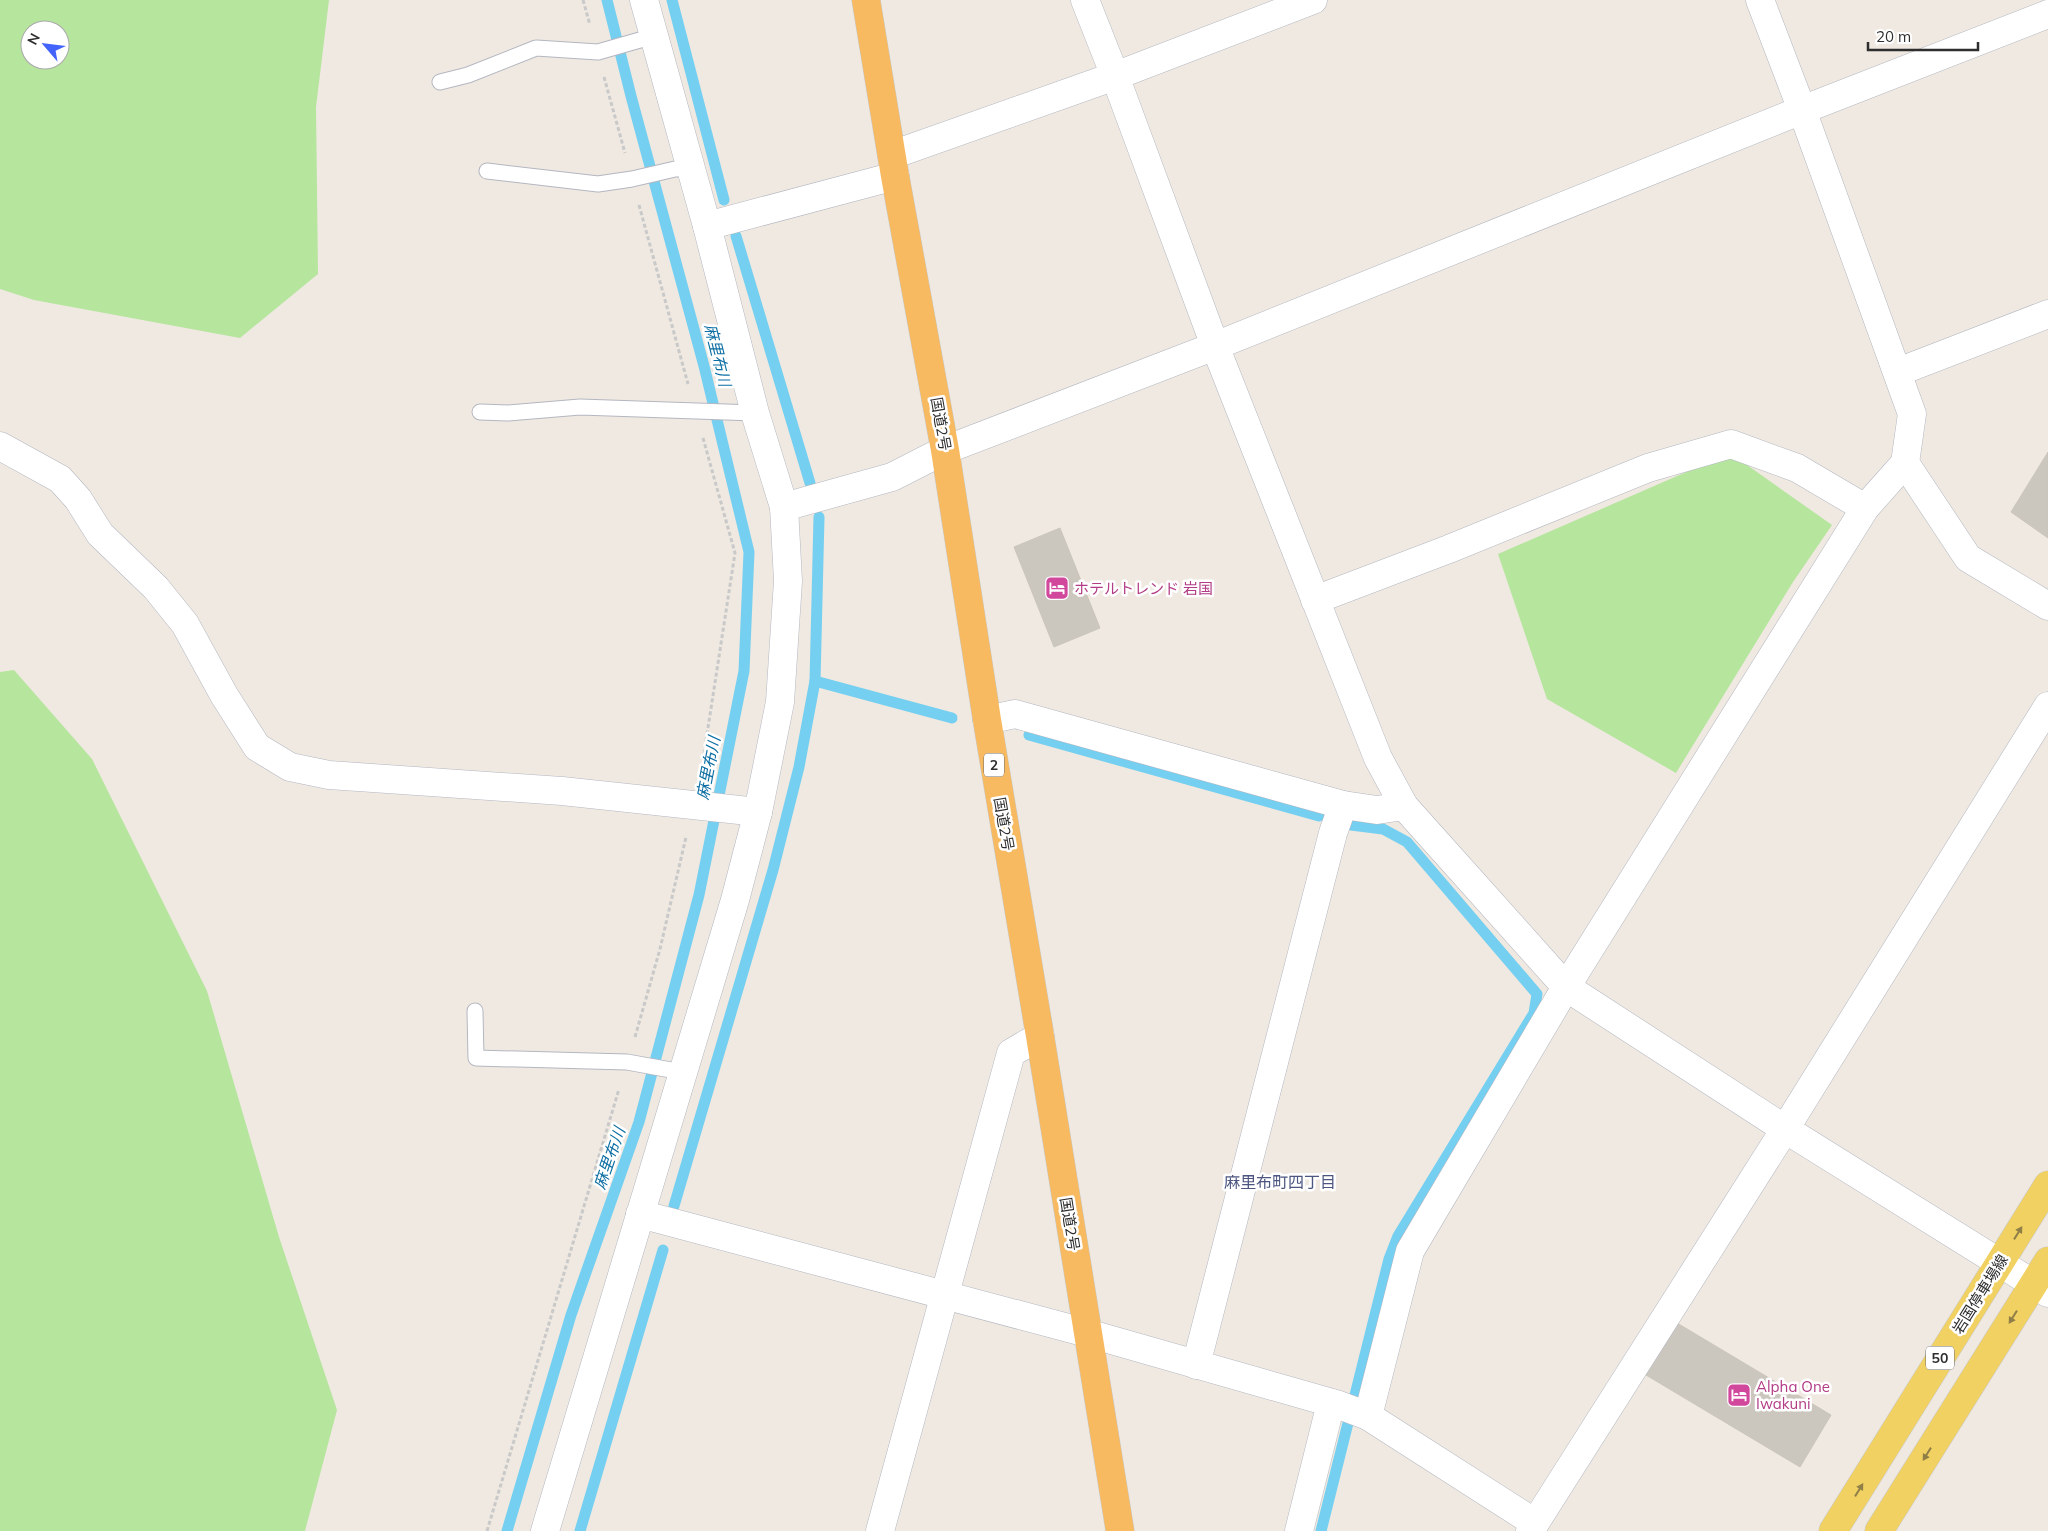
<svg xmlns="http://www.w3.org/2000/svg" width="2048" height="1531" font-family="Mulish,'Noto Sans JP',sans-serif">
	<rect width="100%" height="100%" fill="#efe9e1"/>
	<g fill="#b6e59e" fill-rule="evenodd">
		<path d="M0,0H329L316,107L318,274L240,338L34,300L0,289ZM30,30H60V60H30Z"/>
		<path d="M1730,453L1832,525L1793,582L1676,773L1547,699L1498,554Z"/>
		<path d="M14,670L92,759L207,991L279,1237L337,1410L305,1531H0V672Z"/>
	</g>
	<g fill="none" stroke-linecap="round" stroke-linejoin="round">
		<g stroke="#75cff0" stroke-width="11">
			<path d="M672,0L724,200"/>
			<path d="M736,236L810,483"/>
			<path d="M815,681L952,718"/>
			<path d="M1029,735L1319,816"/>
			<path d="M674,1206L773,870L799,767L815,681L819,517"/>
			<path d="M507,1531L571,1315L639,1122L699,895L744,671L749,552L704,366L631,96L607,0"/>
			<path d="M580,1531L663,1250"/>
			<path d="M1321,1531L1389,1259L1398,1236L1534,1013L1537,994L1407,842L1383,829L1351,825"/>
		</g>
	</g>
	<g fill="#cbc7bf" stroke="#cbc5ba">
		<path d="M2048,452V538L2011,512Z"/>
		<path d="M1060,528L1100,628L1054,647L1014,547Z"/>
		<path d="M1677,1323L1831,1415L1800,1467L1646,1375Z"/>
	</g>
	<g fill="none" stroke-linecap="round" stroke-linejoin="round">
		<g stroke="#b4b7c1" stroke-width="17">
			<g id="service">
				<path d="M440,82L468,75L536,48L598,52L654,36"/>
				<path d="M487,171L598,184L632,179L675,169L690,168"/>
				<path d="M480,412L508,413L580,407L755,413"/>
				<path d="M475,1011L476,1058L627,1062L671,1070L683,1074"/>
			</g>
		</g>
		<g stroke="#b4b7c1" stroke-width="29">
			<g id="minor">
				<path d="M1085,0L1115,76L1215,346L1378,758L1404,806L1566,987L1785,1129L2048,1293"/>
				<path d="M892,155L1115,76L1313,0"/>
				<path d="M707,226L895,176"/>
				<path d="M1898,372L2048,314"/>
				<path d="M0,446L60,479L78,499L100,534L156,588L185,624L224,695L257,747L290,767L329,775L562,791L758,812"/>
				<path d="M1905,463L1968,558L2048,606"/>
				<path d="M784,507L892,477L945,450L1215,346L1802,110L2048,14"/>
				<path d="M1315,600L1449,549L1648,468L1731,444L1797,468L1865,508"/>
				<path d="M987,720L1015,714L1343,805L1377,810L1404,806"/>
				<path d="M640,1214L1087,1333L1339,1405L1368,1416"/>
				<path d="M1196,1365L1333,833L1343,805"/>
				<path d="M1535,1523L1368,1416L1410,1251L1566,987L1865,508L1905,463L1912,414L1802,110L1760,0"/>
				<path d="M545,1531L735,900L758,812L780,702L788,581L784,507L755,413L707,226L644,0"/>
				<path d="M880,1531L1011,1053L1040,1036"/>
				<path d="M1299,1531L1331,1403"/>
				<path d="M1530,1531L1785,1129L2048,706"/>
			</g>
		</g>
		<g stroke="#c9c9c9" stroke-width="29">
			<g id="primary">
				<path d="M1833,1531L2048,1185"/>
				<path d="M1879,1531L2048,1261"/>
			</g>
		</g>
		<g stroke="#c9c9c9" stroke-width="29">
			<path id="trunk" d="M866,0L895,176L945,450L987,720L1040,1036L1120,1531"/>
		</g>
		<g stroke="#c9c9c9" stroke-width="3" stroke-dasharray="4 2.5" stroke-linecap="butt">
			<path d="M583,0L590,25"/>
			<path d="M604,77L625,153"/>
			<path d="M639,205L688,384"/>
			<path d="M701,773L735,553L703,438"/>
			<path d="M635,1037L660,949L686,837"/>
			<path d="M487,1531L619,1089"/>
		</g>
		<use href="#service" stroke="#fff" stroke-width="15"/>
		<use href="#minor" stroke="#fff" stroke-width="28"/>
		<use href="#primary" stroke="#f2d163" stroke-width="28"/>
		<use href="#trunk" stroke="#f8ba60" stroke-width="28"/>
	</g>
	<defs><path id="oneway-solid" d="M-6-.8H1V-3.2L6.5 0L1 3.2V.8H-6Z" transform="scale(1.25)"/></defs>
	<g fill="#908048">
		<use href="#oneway-solid" transform="translate(2018 1233) rotate(-58)"/>
		<use href="#oneway-solid" transform="translate(2013 1317) rotate(122)"/>
		<use href="#oneway-solid" transform="translate(1927 1454) rotate(122)"/>
		<use href="#oneway-solid" transform="translate(1859 1490) rotate(-58)"/>
	</g>
	<defs>
		<g id="hotel-square" transform="scale(1.25)"><rect x="-9" y="-9" width="18" height="18" rx="4" fill="#d1479c" stroke="#fff"/><path d="M-6-4.5h1.5V1H6V5H4.5V3h-9V5H-6ZM-4 0a1.8 1.8 0 1 1 3.6 0ZM.5 0V-2.5h3Q6-2.5 6 0Z" fill="#fff"/></g>
	</defs>
	<g fill-rule="evenodd">
		<use href="#hotel-square" x="1057" y="588"/>
		<use href="#hotel-square" x="1739" y="1395"/>
	</g>
	<g text-anchor="middle" dominant-baseline="central" stroke-width="5" stroke-linejoin="round" paint-order="stroke">
		<g fill="#fff" stroke="#6d6d6d" stroke-width="1">
			<rect x="984" y="753.5" width="20" height="23" rx="4"/>
			<rect x="1926" y="1346.5" width="28" height="23" rx="4"/>
		</g>
		<g font-size="14" font-weight="bold" fill="#2e2e2e">
			<text x="994" y="765">2</text>
			<text x="1940" y="1358">50</text>
		</g>
		<g font-size="15" fill="#2e2e2e" stroke="#fff">
			<text transform="translate(941 424) rotate(80)">国道2号</text>
			<text transform="translate(1004 824) rotate(80)">国道2号</text>
			<text transform="translate(1070 1224) rotate(81)">国道2号</text>
			<text transform="translate(1980 1294) rotate(-58)">岩国停車場線</text>
		</g>
		<g font-size="15" fill="#b23c85" stroke="#fff" text-anchor="start">
			<text x="1074" y="588">ホテルトレンド 岩国</text>
			<text x="1756" y="1386">Alpha One<tspan x="1756" dy="17">Iwakuni</tspan></text>
		</g>
		<g font-size="16" font-style="italic" fill="#0d6fa3" stroke="#fff">
			<text transform="translate(718 355) rotate(76)">麻里布川</text>
			<text transform="translate(708 768) rotate(-79)">麻里布川</text>
			<text transform="translate(609 1158) rotate(-71)">麻里布川</text>
		</g>
		<g font-size="16" fill="#4d5680" stroke="#fff">
			<text x="1280" y="1182">麻里布町四丁目</text>
		</g>
	</g>
	<g transform="translate(45 45) rotate(298)"><circle r="24" fill="#ffffff" stroke="#ababab"/>
	<path d="M0-4L9 19L0 12L-9 19Z" fill="#4264fb"/>
	<text y="-8" font-size="14" font-weight="bold" text-anchor="middle" fill="#2e2e2e">N</text>
	</g>
	<path d="M1868 42v8h110v-8" fill="none" stroke="#2e2e2e" stroke-width="2.5"/>
	<text x="1876" y="42" font-size="15" fill="#2e2e2e" stroke="#ffffff" stroke-width="4" paint-order="stroke">20 m</text>
</svg>
